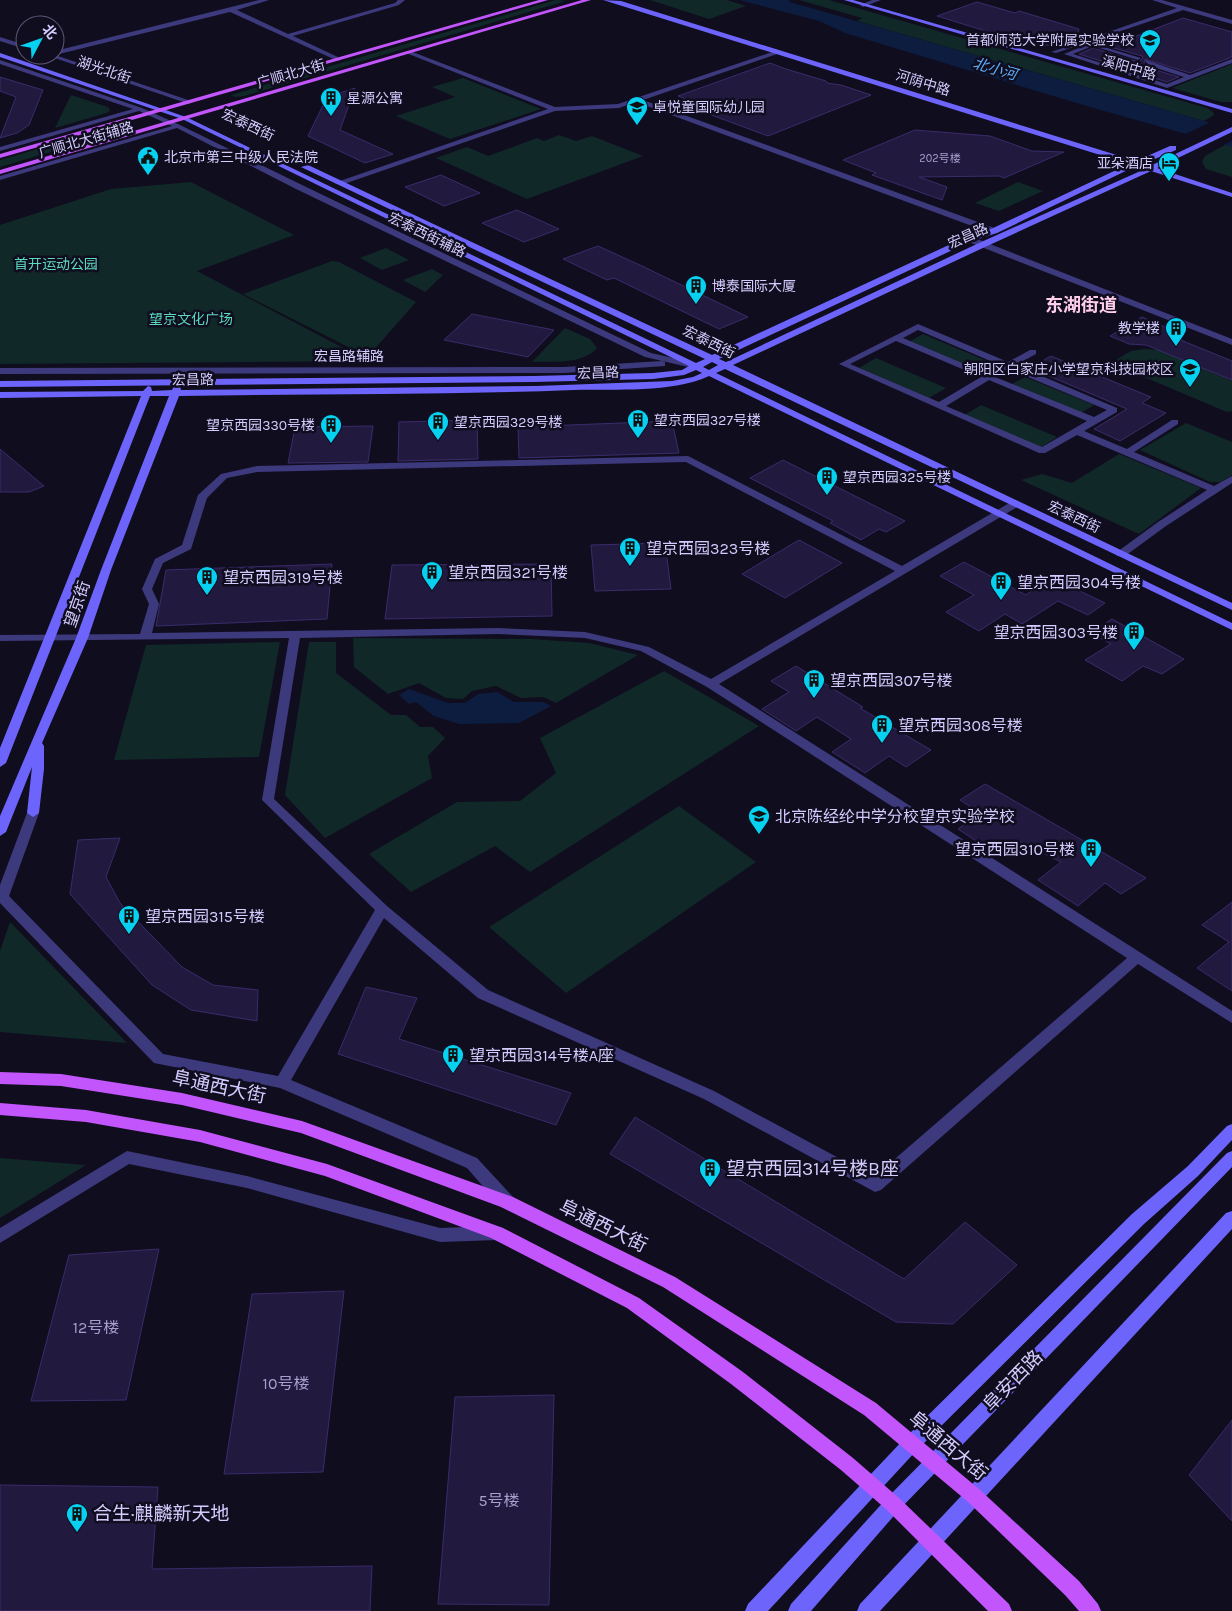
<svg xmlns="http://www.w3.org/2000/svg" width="1232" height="1611" font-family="Karla,'Noto Sans SC',sans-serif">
	<rect width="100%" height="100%" fill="#100d1f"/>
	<g fill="#102828">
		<path d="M556,0L566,1L244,96L235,97L231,95Z"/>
		<path d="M650,0H727L746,6L709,19Z"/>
		<path d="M799,0H829L1207,108L1213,112L1214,115L1204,121L857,21L862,18Z"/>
		<path d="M1232,64V102H1221L1172,88Z"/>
		<path d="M463,78L541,109L450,139L396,116L455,97L432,87Z"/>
		<path d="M71,95L108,107L110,111L107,113L55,128Z"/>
		<path d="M109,128L120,129L121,131L0,167V160Z"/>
		<path d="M559,135L576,141L592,136L643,156L527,199L436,158L467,147L488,156L537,138L544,141Z"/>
		<path d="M1232,141V177L1206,169L1202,162L1205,156Z"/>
		<path d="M191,182L294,235L197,271L368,361L0,364V225L111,189Z"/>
		<path d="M1018,182L1043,191L999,211L975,203Z"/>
		<path d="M386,248L409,260L382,270L360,258Z"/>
		<path d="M332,261L339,262L416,302L371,353H360L243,294Z"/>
		<path d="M432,269L443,275L425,292L403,280Z"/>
		<path d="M565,328L590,339L597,348C582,365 553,361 532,362Z"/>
		<path d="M923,334L994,364L980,372L909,342Z"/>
		<path d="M1144,349L1160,350L1232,381V411L1227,412L1118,366L1117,359L1131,351Z"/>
		<path d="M876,358L946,388L929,398L859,368Z"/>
		<path d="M1025,377L1094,405L1081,413L1012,384Z"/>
		<path d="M981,405L1057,437L1040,448L963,416Z"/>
		<path d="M1186,423L1232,442V475L1221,482H1210L1140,450Z"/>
		<path d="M1119,454L1201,488L1139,534L1021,480L1042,474L1072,483Z"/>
		<path d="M353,638L532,639L589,643L638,655L556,703L543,697L521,698L496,686L472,691L463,699L446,698L419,683L388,694L354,667Z"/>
		<path d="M280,642L259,757L114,760L146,645Z"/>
		<path d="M309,642H336V673L391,715H406L420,727H433L445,738L428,756L432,778L325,838L285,795Z"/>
		<path d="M664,671L759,726L530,872L495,846L411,892L369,854L457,802L520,801L556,773L540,738Z"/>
		<path d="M679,806L756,862L566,993L489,927Z"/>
		<path d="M10,922L127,1043L0,1032V951Z"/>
		<path d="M0,1158L86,1165L0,1218Z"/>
	</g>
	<g fill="#0c1d3f">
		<path d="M739,0H789L790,2L1232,129V147L1090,107L845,33L819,21Z"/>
		<path d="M409,689L448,703H465L478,694L497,692L514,702H543L551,706L519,723L459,724L434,716L416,702L409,704L399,695Z"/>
	</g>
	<path fill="#100d1f" d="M1213,121L1232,126V141L1221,146L1183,135Z"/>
	<g fill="#22193f" stroke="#3a2c6b">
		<path d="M977,2L1015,13L1019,11L1079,29L1076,41L1056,48L1047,45H1031L937,16Z"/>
		<path d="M1183,18L1232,32V57L1190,73L1145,59L1144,62L1149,68L1179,77L1167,82L1079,54L1093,48L1139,62L1143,58L1142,56L1103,45L1121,38L1126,40Z"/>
		<path d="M770,63L786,69L826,81L827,83L841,85L871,95L768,136L679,103L686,99L678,96Z"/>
		<path d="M0,77L43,90L29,125L17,133L0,138L16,97L0,91Z"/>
		<path d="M355,88L340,130L393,154L365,163L308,136L327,97Z"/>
		<path d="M915,130L990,136L1032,151L1064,152L1004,178L999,176L919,177L947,187L942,200L872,175L876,173L843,160Z"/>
		<path d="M441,175L480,193L444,206L405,187Z"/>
		<path d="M517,210L559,229L524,242L482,223Z"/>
		<path d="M598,246L642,266L748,317L719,329L614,278L607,280L563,259Z"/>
		<path d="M472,314L554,330L528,357L444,340Z"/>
		<path d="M1142,317L1172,330L1166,334L1232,361V380L1146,345L1129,344L1110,336Z"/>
		<path d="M1051,356L1151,397L1142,403L1166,413L1120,441L1094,429L1127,409L1030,368Z"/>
		<path d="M477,420L478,459L398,461L399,422Z"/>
		<path d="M672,421L679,453L519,458L518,427Z"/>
		<path d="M373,426L368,462L288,463L295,427Z"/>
		<path d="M0,449L44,486L29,492H0Z"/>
		<path d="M783,460L905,521L886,532L879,529L861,540L830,523L833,521L750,478Z"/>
		<path d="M799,540L842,563L785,598L742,574Z"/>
		<path d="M665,543L671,589L595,591L591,545Z"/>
		<path d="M964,562L1026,595L1050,577L1105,603L1088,615L1058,601L1022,624L1005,614L979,631L946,612L974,595L940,576Z"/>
		<path d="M332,564L327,619L156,626L166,570Z"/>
		<path d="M551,564L552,616L385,619L392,565Z"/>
		<path d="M1112,619L1184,659L1162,674L1143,666L1122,681L1085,660L1111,644L1090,633Z"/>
		<path d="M796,666L863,707L860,708L931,750L906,767L889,756L865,773L832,752L851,739L817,717L796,731L762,709L789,692L771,681Z"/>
		<path d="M985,784L1070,833L1146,878L1121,894L1105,883L1078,906L1038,880L1061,862L1017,840L997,855L958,829L980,813L960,800Z"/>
		<path d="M120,838L106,877L120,903L182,967L213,985L258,990L257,1021L191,1010L152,985L70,894L78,840Z"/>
		<path d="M1232,902V991L1197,968L1229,942L1202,925Z"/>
		<path d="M366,987L417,998L399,1039L571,1093L556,1125L338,1054Z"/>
		<path d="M635,1117L904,1279L965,1222L1017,1265L953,1324L896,1322L610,1154Z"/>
		<path d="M159,1249L126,1400L31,1401L69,1255Z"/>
		<path d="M344,1291L323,1472L224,1474L252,1294Z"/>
		<path d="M554,1395L549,1605L438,1604L455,1397Z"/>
		<path d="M1232,1420V1521L1189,1475Z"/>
		<path d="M0,1485L158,1487L152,1569L372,1566L370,1611H0Z"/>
	</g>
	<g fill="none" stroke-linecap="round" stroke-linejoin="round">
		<g fill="#3d397d" fill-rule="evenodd">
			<path d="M259,0H269L237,10L288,34L395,3L398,0H405L399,5L293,36L340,58V60L338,61L230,12L55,55L191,101L192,102L189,104L46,55H55V51Z"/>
			<path d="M872,0H881L863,7L860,5Z"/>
			<path d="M1152,0H1162L1232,20V24L1183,10L1056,53L1051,52L1177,8Z"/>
			<path d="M0,37L25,45V49L0,41Z"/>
			<path d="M1091,43L1141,58L1138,60L1093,46L1073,54L1167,84L1184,77L1150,66L1145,61L1146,60L1190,75L1232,59V63L1167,88L1064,54Z"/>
			<path d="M778,50L781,52L780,53L643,100L997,229V233H991L636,102L619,108L555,111L341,185L334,183L548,109L406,53V51H410L555,107L618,104Z"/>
			<path d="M0,60L142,108L180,125L300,184L651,353L700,364L701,366L697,369L645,357L294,188L177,128L0,180V176L172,126L139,111L0,151V147L133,109L0,64Z"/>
			<path d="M966,237H972L1232,339V345L966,241Z"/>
			<path d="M918,324L1008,362L1030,350H1036V354L1016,365L1117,408V412L1084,431L1127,449L1172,420H1178V424L1134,452L1214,486L1232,476V483L1166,526L1125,556H1117L1116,554L1117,552L1158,522L1207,490L1077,435L1045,453H1039L839,364ZM918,330L1002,366L988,374L903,338ZM896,341L981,377L939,402L850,364ZM1009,369L1107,410L1094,417L995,377ZM989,380L1087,421L1042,447L946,406Z"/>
			<path d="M662,361L665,362V366L564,373L0,374V368L564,367Z"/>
			<path d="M688,456L902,566L1011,502H1019V506L719,684L1232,1011V1023L1138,964L881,1190L875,1192L704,1099L478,998L384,918L291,1080L477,1158L513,1197L515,1202L513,1207L507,1209L501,1207L467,1168L280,1088L154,1063L0,903V885L27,813L33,809L37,810L39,813L9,896L163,1054L278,1076L375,910L262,800L289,638L0,641V635L140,634L149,604L142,589L155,559L182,545L198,495L221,474L257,466ZM686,462L895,571L711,679L649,647L585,632L497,628L152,633L159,604L152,589L163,563L191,549L207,498L227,478L257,472ZM497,634L585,638L641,651L707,687L1127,958L874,1177L714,1091L488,990L387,906L274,799L300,638Z"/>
			<path d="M127,1151L247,1176L440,1228L497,1226L503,1228L505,1233L503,1238L497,1240L440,1242L247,1188L129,1164L0,1243V1228Z"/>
		</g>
		<g fill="#6d65fb" fill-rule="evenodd">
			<path d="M603,0L621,1L1136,161L1170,146H1176V150L1143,164L1150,166L1232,127V132L1157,168L1232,193V197L1151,171L985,247L733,365L1232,603V610L725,369L716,373L1232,623V630L709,376C673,393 614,389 574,390C442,395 310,394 179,396L111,570L88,638L42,743L44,746V769L39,813L33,817L27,813L32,767L6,832L0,836V816L76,638L101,570L169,396H150L6,763L0,767V748L141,396L0,398V392L143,391L148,386L151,387L152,391L172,390L174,386H180L181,390L536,386L672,381L693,377L702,373L696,370L684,375L653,379L534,382L0,387V381L534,376L653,373L682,370L689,366L182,119L0,57V53L186,117L696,363L705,359L301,167L308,165L712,355L966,237L991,229L1129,164ZM1136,166L1145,169L979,243L726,362L719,359L972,241L997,233ZM712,362L718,365L709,370L703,367Z"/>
			<path d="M844,0H853L1232,109V113Z"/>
			<path d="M1232,1124V1140L1198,1176L1144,1224L917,1450L768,1611H745L748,1604L905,1438L1132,1214L1188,1166L1227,1126Z"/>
			<path d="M1232,1151V1167L899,1510L811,1611H788L791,1604L887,1498L1227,1153Z"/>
			<path d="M1232,1211V1229L880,1611H857L860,1604L1226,1213Z"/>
		</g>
		<g fill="#c255fb" fill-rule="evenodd">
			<path d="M539,0H548L0,158V154Z"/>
			<path d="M582,0H591L0,174V170Z"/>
			<path d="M0,1072L61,1074L182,1093L302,1121L513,1197L675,1277L876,1403L979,1489L1079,1581L1098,1604L1101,1611H1079L1065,1595L967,1501L864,1415L663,1287L501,1207L301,1133L182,1105L61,1086L0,1084Z"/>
			<path d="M0,1103L86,1110L200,1130L327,1164L503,1228L639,1298L743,1372L853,1458L899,1498L1009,1604L1012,1611H988L887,1510L841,1470L731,1384L627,1308L491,1238L325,1176L200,1142L86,1122L0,1115Z"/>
		</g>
	</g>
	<defs>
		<g id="school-pin" transform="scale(1.125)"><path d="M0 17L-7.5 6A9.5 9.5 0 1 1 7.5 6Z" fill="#06d1f0" stroke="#100d1f"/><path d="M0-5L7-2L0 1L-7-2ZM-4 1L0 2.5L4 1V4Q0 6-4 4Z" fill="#111"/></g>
		<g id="building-pin" transform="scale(1.125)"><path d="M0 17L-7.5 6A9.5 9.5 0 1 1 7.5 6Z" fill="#06d1f0" stroke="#100d1f"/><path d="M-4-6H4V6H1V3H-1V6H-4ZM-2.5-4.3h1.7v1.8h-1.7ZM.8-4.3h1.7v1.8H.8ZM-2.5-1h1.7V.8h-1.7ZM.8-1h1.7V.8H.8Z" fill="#111"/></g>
		<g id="civic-pin" transform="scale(1.125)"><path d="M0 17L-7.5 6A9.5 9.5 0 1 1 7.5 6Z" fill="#06d1f0" stroke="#100d1f"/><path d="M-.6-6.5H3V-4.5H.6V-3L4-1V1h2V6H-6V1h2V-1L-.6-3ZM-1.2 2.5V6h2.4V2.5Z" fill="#111"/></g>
		<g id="hotel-pin" transform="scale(1.125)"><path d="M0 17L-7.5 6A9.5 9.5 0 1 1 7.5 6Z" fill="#06d1f0" stroke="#100d1f"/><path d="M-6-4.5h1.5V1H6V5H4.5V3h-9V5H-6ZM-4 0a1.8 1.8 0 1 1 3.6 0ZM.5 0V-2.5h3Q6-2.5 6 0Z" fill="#111"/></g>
	</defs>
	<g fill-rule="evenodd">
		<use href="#school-pin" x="1150" y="40"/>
		<use href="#building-pin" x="331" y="98"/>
		<use href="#school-pin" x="637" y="107"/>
		<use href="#civic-pin" x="148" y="157"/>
		<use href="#hotel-pin" x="1169" y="163"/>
		<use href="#building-pin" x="696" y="286"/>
		<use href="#building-pin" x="1176" y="328"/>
		<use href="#school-pin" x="1190" y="369"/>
		<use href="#building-pin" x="638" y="420"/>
		<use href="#building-pin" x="438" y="422"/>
		<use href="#building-pin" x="331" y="425"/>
		<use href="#building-pin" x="827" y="477"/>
		<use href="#building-pin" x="630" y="548"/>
		<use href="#building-pin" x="432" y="572"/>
		<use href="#building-pin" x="207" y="577"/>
		<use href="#building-pin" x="1001" y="582"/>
		<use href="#building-pin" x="1134" y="632"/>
		<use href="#building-pin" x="814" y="680"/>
		<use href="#building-pin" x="882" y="725"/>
		<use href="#school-pin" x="759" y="816"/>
		<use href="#building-pin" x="1091" y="849"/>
		<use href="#building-pin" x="129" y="916"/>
		<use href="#building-pin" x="453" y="1055"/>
		<use href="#building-pin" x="710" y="1169"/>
		<use href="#building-pin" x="77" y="1514"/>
	</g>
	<g text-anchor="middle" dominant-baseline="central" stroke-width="5" stroke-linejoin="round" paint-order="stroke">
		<g font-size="11" fill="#a79fce">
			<text x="940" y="158">202号楼</text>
		</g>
		<g font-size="14" fill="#d3ccfe" stroke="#100d1f" text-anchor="start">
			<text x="1134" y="40" text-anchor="end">首都师范大学附属实验学校</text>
			<text x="347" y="98">星源公寓</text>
			<text x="653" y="107">卓悦童国际幼儿园</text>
			<text x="164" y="157">北京市第三中级人民法院</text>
			<text x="1153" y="163" text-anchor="end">亚朵酒店</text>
			<text x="712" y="286">博泰国际大厦</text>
			<text x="1160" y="328" text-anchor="end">教学楼</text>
			<text x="1174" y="369" text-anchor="end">朝阳区白家庄小学望京科技园校区</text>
			<text x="654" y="420">望京西园327号楼</text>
			<text x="454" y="422">望京西园329号楼</text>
			<text x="315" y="425" text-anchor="end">望京西园330号楼</text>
			<text x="843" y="477">望京西园325号楼</text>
		</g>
		<g font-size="14" fill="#d3ccfe" stroke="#100d1f">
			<text transform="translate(1129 68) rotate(16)">溪阳中路</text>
			<text transform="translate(104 70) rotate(19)">湖光北街</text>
			<text transform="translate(291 74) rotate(-16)">广顺北大街</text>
			<text transform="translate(923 83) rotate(17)">河荫中路</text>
			<text transform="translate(248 125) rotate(25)">宏泰西街</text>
			<text transform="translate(86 140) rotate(-16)">广顺北大街辅路</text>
			<text transform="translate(427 235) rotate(26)">宏泰西街辅路</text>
			<text transform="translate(968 236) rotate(-24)">宏昌路</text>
			<text transform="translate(709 342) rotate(26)">宏泰西街</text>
			<text x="349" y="356">宏昌路辅路</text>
			<text transform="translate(598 373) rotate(-2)">宏昌路</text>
			<text transform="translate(193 380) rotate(-1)">宏昌路</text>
			<text transform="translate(1074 517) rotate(25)">宏泰西街</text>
		</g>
		<g font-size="14" fill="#5adbbf" stroke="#100d1f">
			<text x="56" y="264">首开运动公园</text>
			<text x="191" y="319">望京文化广场</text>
		</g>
		<g font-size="15" font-style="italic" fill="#5cadfb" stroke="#100d1f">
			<text transform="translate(995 69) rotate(16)">北小河</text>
		</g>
		<g font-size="16" fill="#d3ccfe" stroke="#100d1f" text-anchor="start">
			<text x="646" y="548">望京西园323号楼</text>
			<text x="448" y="572">望京西园321号楼</text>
			<text x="223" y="577">望京西园319号楼</text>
			<text x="1017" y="582">望京西园304号楼</text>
			<text x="1118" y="632" text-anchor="end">望京西园303号楼</text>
			<text x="830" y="680">望京西园307号楼</text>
			<text x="898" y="725">望京西园308号楼</text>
			<text x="775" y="816">北京陈经纶中学分校望京实验学校</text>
			<text x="1075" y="849" text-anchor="end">望京西园310号楼</text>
			<text x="145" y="916">望京西园315号楼</text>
			<text x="469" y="1055">望京西园314号楼A座</text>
		</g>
		<g font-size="16" fill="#d3ccfe" stroke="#100d1f">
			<text transform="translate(77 604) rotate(-71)">望京街</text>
		</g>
		<g font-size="16" fill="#a79fce">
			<text x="96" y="1327">12号楼</text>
			<text x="286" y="1383">10号楼</text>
			<text x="499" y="1500">5号楼</text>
		</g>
		<g font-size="18" font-weight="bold" fill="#feceeb" stroke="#100d1f">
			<text x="1081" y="305">东湖街道</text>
		</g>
		<g font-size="19" fill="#d3ccfe" stroke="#100d1f">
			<text transform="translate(219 1087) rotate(12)">阜通西大街</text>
			<text transform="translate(603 1226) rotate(26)">阜通西大街</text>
			<text transform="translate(1013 1381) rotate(-46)">阜安西路</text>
			<text transform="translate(948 1446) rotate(40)">阜通西大街</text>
		</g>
		<g font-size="19" fill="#d3ccfe" stroke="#100d1f" text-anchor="start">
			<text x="726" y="1169">望京西园314号楼B座</text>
			<text x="93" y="1514">合生·麒麟新天地</text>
		</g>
	</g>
	<g transform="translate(40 40) rotate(49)"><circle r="24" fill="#100d1f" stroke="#5e5978"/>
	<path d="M0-4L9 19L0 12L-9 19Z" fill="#06d1f0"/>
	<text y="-8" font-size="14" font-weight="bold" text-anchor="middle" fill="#d3ccfe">北</text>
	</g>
</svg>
